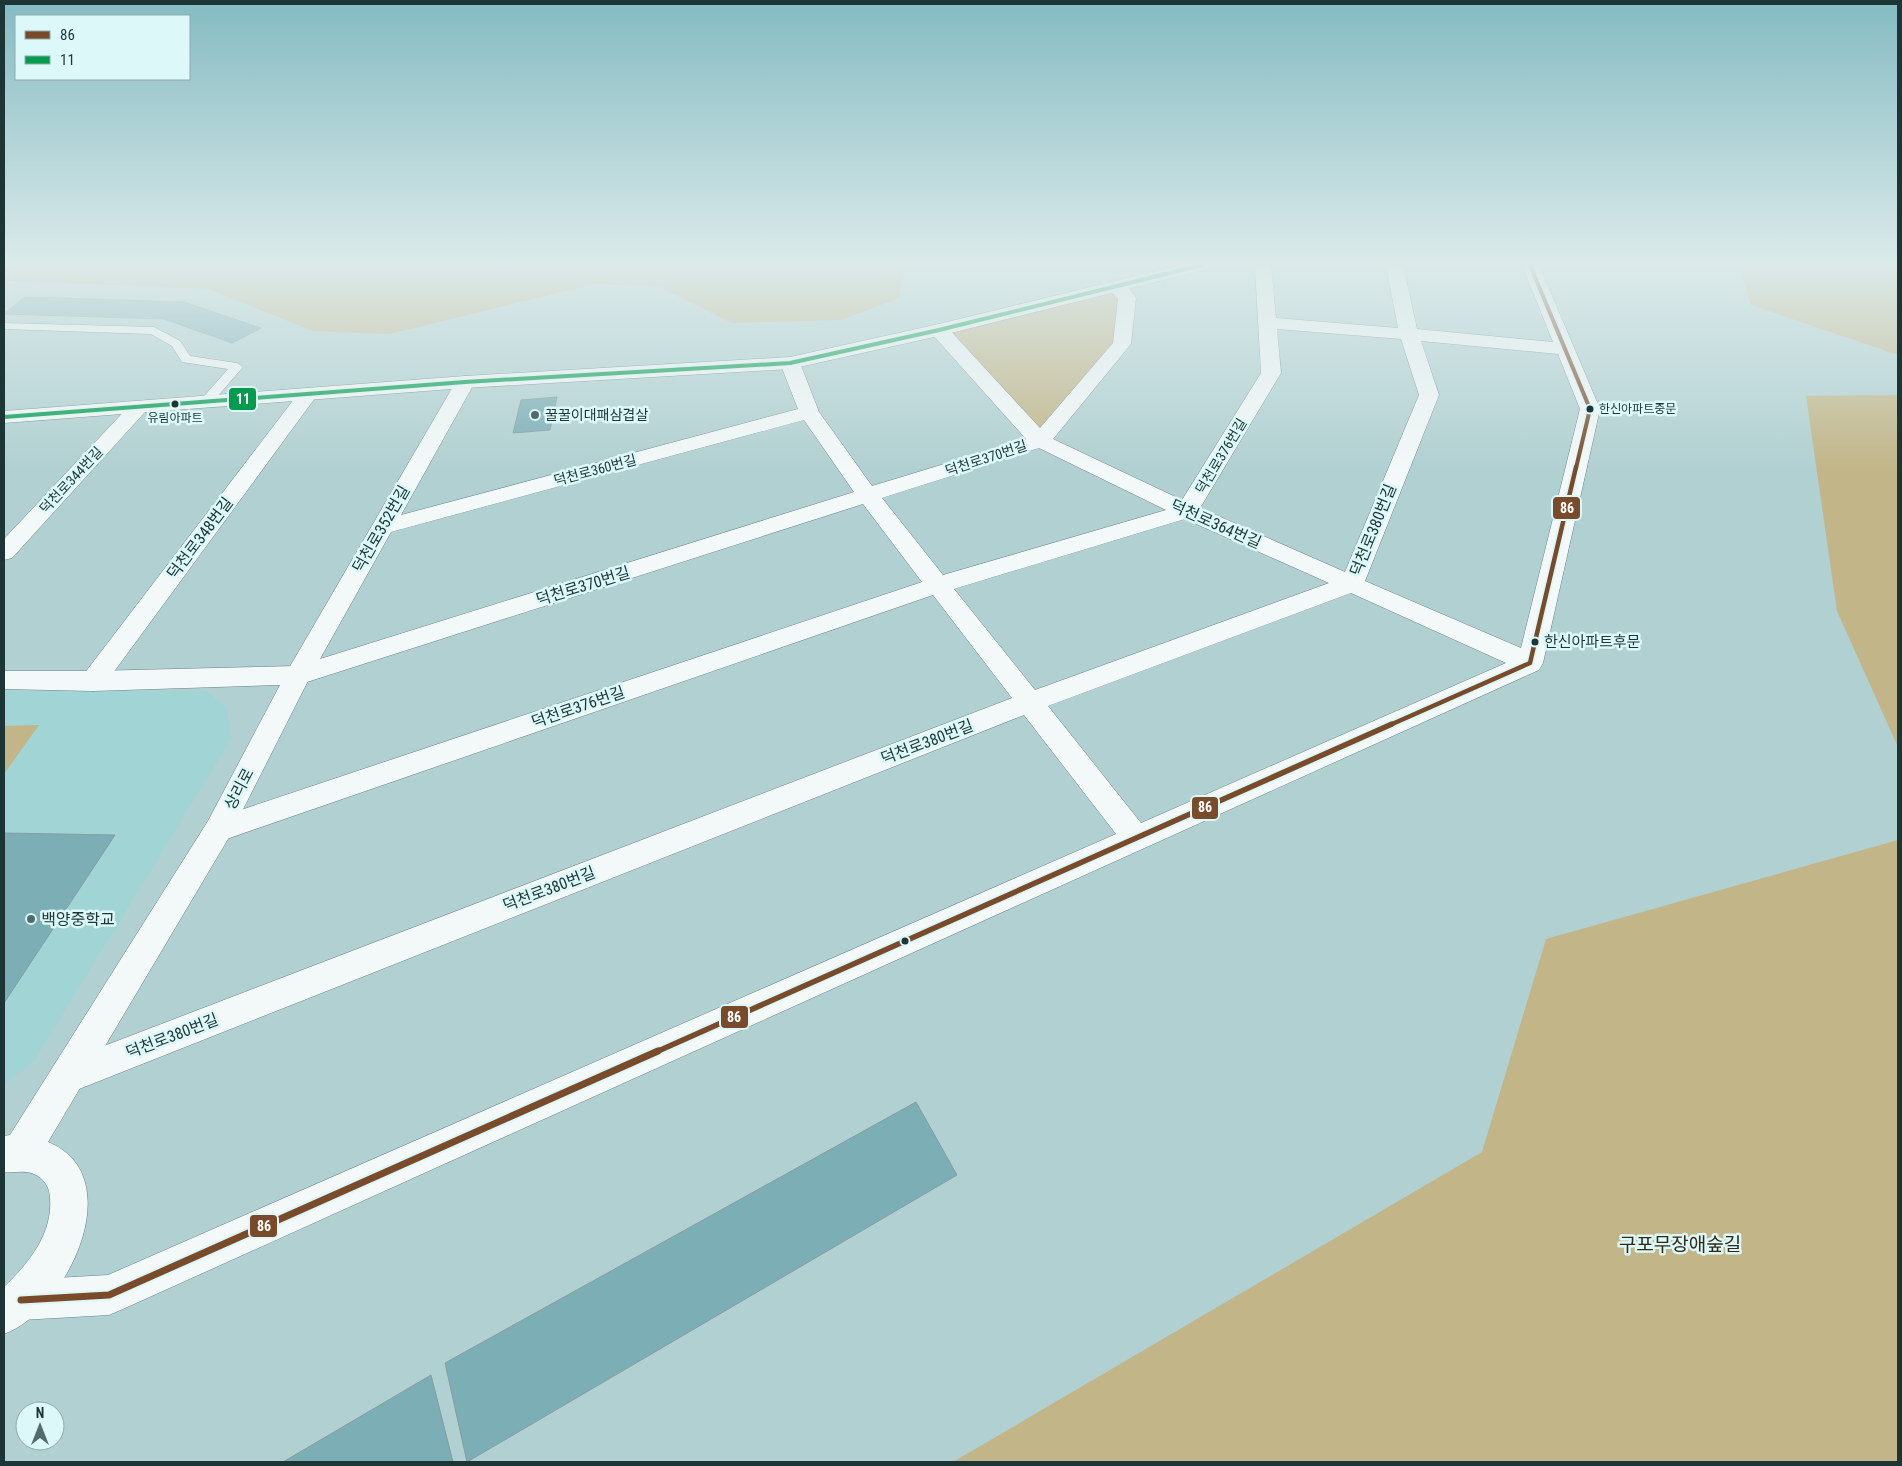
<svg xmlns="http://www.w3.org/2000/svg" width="1902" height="1466" font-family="'Roboto Condensed','Noto Sans KR',sans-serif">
	<rect width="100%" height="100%" fill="#b1d0d1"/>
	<path fill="#a0d4d5" d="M4,691H206L227,709L231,739L34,1061L4,1085Z"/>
	<g fill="#c2b588">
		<path d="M4,265H906L899,298L841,320L732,323L659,287L595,284L389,334L313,331L208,289L4,281Z"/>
		<path d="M1773,265H1898V355L1751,305L1740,269Z"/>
		<path d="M1114,291L1123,302L1118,344L1042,433L949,331Z"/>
		<path d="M1898,395V747L1837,611L1806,396Z"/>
		<path d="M39,725L4,774V726Z"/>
		<path d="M1898,840V1462H953L1482,1152L1546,939Z"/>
	</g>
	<g fill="#7caeb6" stroke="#869da1">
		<path d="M25,297L184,302L261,328L232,343L164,319L4,314Z"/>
		<path d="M557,397L550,430L513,433L521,400Z"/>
		<path d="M4,833L115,835L4,1003Z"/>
		<path d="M916,1102L957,1175L467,1462L445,1363Z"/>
		<path d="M431,1375L453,1462H283Z"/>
	</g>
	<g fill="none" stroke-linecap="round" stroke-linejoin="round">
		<g stroke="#6b8485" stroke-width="1">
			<path id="lane" d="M4,323L154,327L180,341L190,356L237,363L243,367L210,405L205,406L199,402L228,369L182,362L172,346L151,334L4,329Z"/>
		</g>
		<g stroke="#6b8485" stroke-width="1">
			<g id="street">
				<path d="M1255,265H1271L1276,318L1398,328L1386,265H1403L1417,329L1553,342L1522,265H1539L1600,409L1543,663L1539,670L123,1309L109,1315L21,1320L7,1314C3,1304 3,1296 7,1286L21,1280L108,1275L1116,834L1024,715L69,1093L57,1088L51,1076L57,1064L1012,698L933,595L218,842L208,839L203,830L208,821L922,582L863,504L307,682L298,684L289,682L285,675L458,378L465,376L472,378L475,382L401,515L798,409L780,363L783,359L790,357L797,359L800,363L819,412L872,486L1026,439L932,334L930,330L932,326L939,324L946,326L1040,428L1113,343L1118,299L1108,287L1111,283C1123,280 1129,288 1136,298L1131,344L1053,439L1182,500L1261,373ZM1277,329L1401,339L1419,395L1345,572L1200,508L1281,373ZM1421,341L1558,354L1580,409L1521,648L1365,581L1439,395ZM804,420L854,492L320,659L391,532ZM1039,448L1166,510L943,575L882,498ZM1185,519L1329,583L1035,690L954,589ZM1351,593L1506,663L1141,823L1048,706Z"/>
				<path d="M308,388L315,390L318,394L102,688L93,691L84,688L80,681L84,674L301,390Z"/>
				<path d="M138,402L145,404L148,408L145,412L12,558L4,560V539L131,404Z"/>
			</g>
		</g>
		<g stroke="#6b8485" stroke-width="1">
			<g id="secondary">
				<path d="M1180,265H1210L1208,269L939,336L790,369L465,388L4,423V411L465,376L790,357L939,324Z"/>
				<path d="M298,666L307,668L311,675L228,839L48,1142C132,1176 66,1312 4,1334V1287C28,1264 53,1234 50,1198C50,1188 44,1178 34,1174C25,1170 13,1173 4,1172V1136L10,1135L208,821L280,685L93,691L4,689V671H93Z"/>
			</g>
		</g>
		<use href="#lane" fill="#f3f8f8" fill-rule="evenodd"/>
		<use href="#street" fill="#f3f8f8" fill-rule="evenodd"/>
		<use href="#secondary" fill="#f3f8f8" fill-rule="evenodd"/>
		<g stroke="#dcf8f8" stroke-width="6">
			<path id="bus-1-far3" d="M1530,265L1590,409L1576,468"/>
		</g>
		<g stroke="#dcf8f8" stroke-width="8">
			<path id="bus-1-far2" d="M1390,725L1530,663L1576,467"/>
		</g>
		<g stroke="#dcf8f8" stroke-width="9">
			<path id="bus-1-far1" d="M656,1052L1392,724"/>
		</g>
		<g stroke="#dcf8f8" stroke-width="11">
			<path id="bus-1" d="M21,1300L109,1295L658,1051"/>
		</g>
		<g stroke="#dcf8f8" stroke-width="6">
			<path id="bus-2" d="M4,417L465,382L790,363L939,330L1202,265"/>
		</g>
		<use href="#bus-1-far3" stroke="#7a4b2a" stroke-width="4"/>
		<use href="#bus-1-far2" stroke="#7a4b2a" stroke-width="4.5"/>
		<use href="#bus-1-far1" stroke="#7a4b2a" stroke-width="5.5"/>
		<use href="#bus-1" stroke="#7a4b2a" stroke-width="7"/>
		<use href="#bus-2" stroke="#039b4e" stroke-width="4"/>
	</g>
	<linearGradient id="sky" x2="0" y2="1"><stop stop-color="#84bbc2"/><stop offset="0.56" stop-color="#dceaea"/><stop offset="1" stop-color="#dceaea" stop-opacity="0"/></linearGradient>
	<rect width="1902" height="471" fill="url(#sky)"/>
	<g fill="#1e3536" stroke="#dcf8f8" stroke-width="2">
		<circle cx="175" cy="404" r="4.5"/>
		<circle cx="1590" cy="409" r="4.5"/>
		<circle cx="1535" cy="642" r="4.5"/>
		<circle cx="905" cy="941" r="4.5"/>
	</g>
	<g fill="#516b6c" stroke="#dcf8f8" stroke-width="2">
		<circle cx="535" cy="415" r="5"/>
		<circle cx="31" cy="919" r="5"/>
	</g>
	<g text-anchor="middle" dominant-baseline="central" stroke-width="5" stroke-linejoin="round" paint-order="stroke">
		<g font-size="12" fill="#1e3536" stroke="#dcf8f8" text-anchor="start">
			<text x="1599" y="409">한신아파트중문</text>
			<text x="175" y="418" text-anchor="middle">유림아파트</text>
		</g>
		<g font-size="14" fill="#1e3536" stroke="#dcf8f8" text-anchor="start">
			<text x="545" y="415">꿀꿀이대패삼겹살</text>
		</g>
		<g font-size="14" fill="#1e3536" stroke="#dcf8f8">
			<text transform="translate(1221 456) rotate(-59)">덕천로376번길</text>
			<text transform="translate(986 458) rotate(-18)">덕천로370번길</text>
			<text transform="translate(595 470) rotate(-15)">덕천로360번길</text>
			<text transform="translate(71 480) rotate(-47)">덕천로344번길</text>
		</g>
		<g font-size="15" fill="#1e3536" stroke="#dcf8f8" text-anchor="start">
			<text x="1544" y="642">한신아파트후문</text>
		</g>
		<g font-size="16" fill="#1e3536" stroke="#dcf8f8">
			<text transform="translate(1216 524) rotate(24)">덕천로364번길</text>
			<text transform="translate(381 529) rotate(-60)">덕천로352번길</text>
			<text transform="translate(1373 530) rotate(-68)">덕천로380번길</text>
			<text transform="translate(200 538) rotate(-53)">덕천로348번길</text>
			<text transform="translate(583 586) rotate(-17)">덕천로370번길</text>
			<text transform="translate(578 707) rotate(-19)">덕천로376번길</text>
			<text transform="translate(927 742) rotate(-21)">덕천로380번길</text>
			<text transform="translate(239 789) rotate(-62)">상리로</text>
			<text transform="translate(549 889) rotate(-21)">덕천로380번길</text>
			<text transform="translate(172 1036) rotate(-21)">덕천로380번길</text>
		</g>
		<g font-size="16" fill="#1e3536" stroke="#dcf8f8" text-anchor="start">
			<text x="41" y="919">백양중학교</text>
		</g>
		<g font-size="19" fill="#342918" stroke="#dcf8f8">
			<text x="1680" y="1244">구포무장애숲길</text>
		</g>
	</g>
	<g stroke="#dcf8f8" stroke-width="2">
		<rect x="228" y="387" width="29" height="24" rx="5" fill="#039b4e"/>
		<rect x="1552" y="496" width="29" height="24" rx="5" fill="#7a4b2a"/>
		<rect x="1191" y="796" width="28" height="24" rx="5" fill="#7a4b2a"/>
		<rect x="720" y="1005" width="29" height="24" rx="5" fill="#7a4b2a"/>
		<rect x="249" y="1214" width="29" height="24" rx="5" fill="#7a4b2a"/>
	</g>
	<g font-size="14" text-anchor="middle" font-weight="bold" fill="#fff">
		<text x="243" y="404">11</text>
		<text x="1567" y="513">86</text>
		<text x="1205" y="812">86</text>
		<text x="734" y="1022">86</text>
		<text x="264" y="1231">86</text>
	</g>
	<rect width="1902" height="1466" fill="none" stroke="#1e3536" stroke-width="10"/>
	<rect x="15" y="15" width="175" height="65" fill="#dcf8f8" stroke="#90aaaa"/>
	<rect x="25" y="31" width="25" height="8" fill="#7a4b2a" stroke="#90aaaa"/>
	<text x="60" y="40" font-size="15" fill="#1e3536">86</text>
	<rect x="25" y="56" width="25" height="8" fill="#039b4e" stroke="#90aaaa"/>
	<text x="60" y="65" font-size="15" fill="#1e3536">11</text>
	<g transform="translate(40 1426)"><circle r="24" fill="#dcf8f8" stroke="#90aaaa"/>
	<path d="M0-4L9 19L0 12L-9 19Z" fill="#516b6c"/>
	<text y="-8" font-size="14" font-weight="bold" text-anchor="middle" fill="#1e3536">N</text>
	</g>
</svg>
